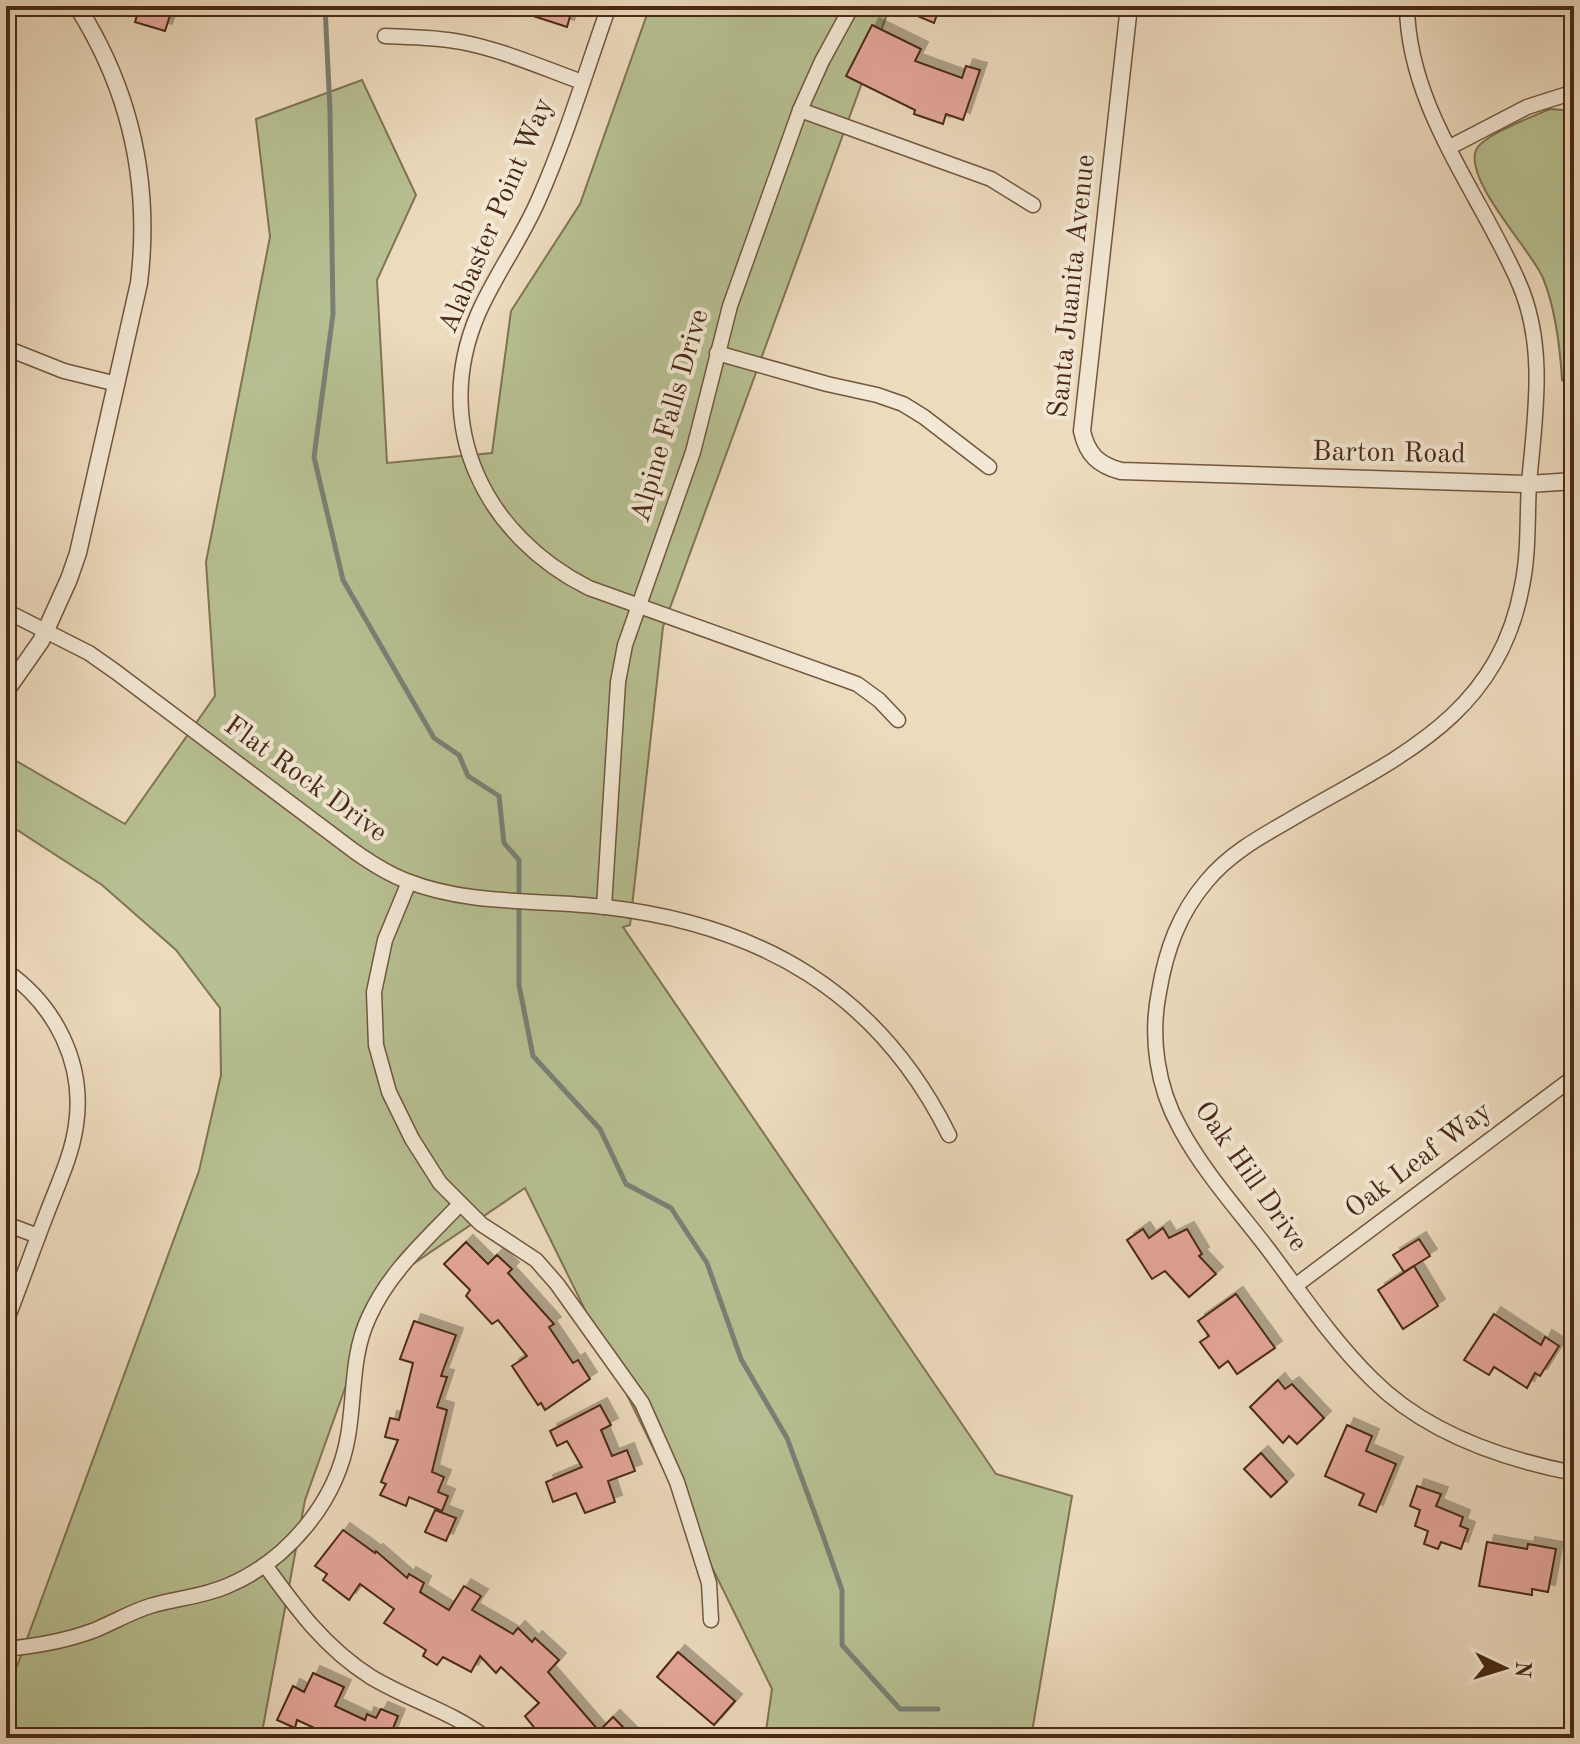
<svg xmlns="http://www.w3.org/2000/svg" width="1580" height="1744" font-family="'Old Standard TT',serif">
	<defs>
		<filter id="shadow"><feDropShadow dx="7" dy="-7" stdDeviation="0" flood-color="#0004"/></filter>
	</defs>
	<rect width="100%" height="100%" fill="#eddbbe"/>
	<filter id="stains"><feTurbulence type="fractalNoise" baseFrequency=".0025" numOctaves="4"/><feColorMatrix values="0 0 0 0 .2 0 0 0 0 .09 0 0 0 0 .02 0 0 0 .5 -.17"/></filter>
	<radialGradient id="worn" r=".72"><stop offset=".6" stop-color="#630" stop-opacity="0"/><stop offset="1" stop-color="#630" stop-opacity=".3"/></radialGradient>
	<g fill="#b7c092" stroke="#807452" stroke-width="2">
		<path d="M650,6H890L663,627L630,925L623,927L996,1474L1072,1496L1031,1738H765L772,1689L525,1188L382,1285L305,1500L261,1738H6V1696L199,1171L221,1075L220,1008L176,950L102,885L17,830L6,826V755L125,824L215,696L206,562L270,237L256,119L362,80L416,195L377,280L387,463L492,453L511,311L580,204Z"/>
		<path d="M1550,109L1574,111V390L1562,380C1560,346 1556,310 1543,278C1532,251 1464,181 1476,150C1483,135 1534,116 1550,109Z"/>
	</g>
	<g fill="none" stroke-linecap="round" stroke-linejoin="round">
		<path stroke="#7a8075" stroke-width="5" d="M325,6L330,111L333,314L314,457L343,580L434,738L459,755L468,776L499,796L504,843L519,860V985L533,1056L600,1129L626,1184L671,1208L707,1263L741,1359L787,1438L822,1533L842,1590V1645L900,1709H938"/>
	</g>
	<g fill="#e5a69a" stroke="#492913" stroke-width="2" filter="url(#shadow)">
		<path d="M140,6H173L165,31L135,22Z"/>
		<path d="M513,6H573L567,27L512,9Z"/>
		<path d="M894,6H940L934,23Z"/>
		<path d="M872,25L921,49L915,61L962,78L966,66L980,70L963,120L946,114L943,124L914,114L915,110L846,76Z"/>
		<path d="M1163,1228L1169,1238L1187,1229L1202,1254L1199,1256L1216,1274L1189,1297L1165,1271L1152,1279L1127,1240L1143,1229L1149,1238Z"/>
		<path d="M1419,1239L1430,1256L1404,1272L1393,1255Z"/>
		<path d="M466,1242L488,1264L497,1255L512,1269L508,1273L554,1324L549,1327L573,1363L578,1360L590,1379L545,1410L541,1403L538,1405L512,1366L527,1356L498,1320L492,1324L466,1296L470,1290L444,1264Z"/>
		<path d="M1414,1266L1438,1306L1403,1329L1378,1290Z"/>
		<path d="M1236,1294L1275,1348L1237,1374L1228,1361L1219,1368L1200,1342L1209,1336L1198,1321Z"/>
		<path d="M1494,1314L1541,1345L1545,1337L1559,1346L1540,1376L1535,1373L1527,1388L1494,1367L1489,1375L1464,1360Z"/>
		<path d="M414,1321L456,1335L441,1376L447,1377L437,1407L447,1410L432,1472L444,1477L438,1492L448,1496L442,1511L409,1497L406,1506L380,1495L386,1484L381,1482L398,1440L385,1437L390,1418L399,1420L413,1363L400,1359Z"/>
		<path d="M1278,1380L1285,1389L1292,1384L1324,1418L1297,1444L1289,1436L1283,1443L1250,1407Z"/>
		<path d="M600,1405L611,1425L601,1430L612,1456L627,1450L635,1471L608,1481L615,1502L585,1513L576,1493L553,1502L546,1482L582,1467L567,1441L557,1446L550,1431Z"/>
		<path d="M1347,1425L1372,1436L1366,1451L1396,1464L1376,1512L1359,1505L1364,1494L1325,1476Z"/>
		<path d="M1261,1453L1287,1482L1271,1497L1244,1469Z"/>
		<path d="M1417,1486L1441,1494L1436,1506L1463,1517L1460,1526L1468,1529L1461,1549L1441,1542L1438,1549L1424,1544L1428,1531L1415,1526L1420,1510L1410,1506Z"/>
		<path d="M435,1510L456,1518L446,1541L425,1532Z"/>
		<path d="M343,1530L375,1553L376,1551L407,1578L409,1574L424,1583L420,1592L449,1610L464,1586L481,1596L472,1610L513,1634L518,1628L532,1642L535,1638L559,1660L548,1672L599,1731L613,1717L634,1738H553L546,1731L541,1736L525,1716L539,1703L501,1667L496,1673L480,1656L471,1672L443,1657L437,1665L423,1656L426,1650L384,1623L394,1609L360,1584L349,1600L323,1580L327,1574L315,1566Z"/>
		<path d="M1487,1542L1527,1549L1528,1544L1556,1549L1548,1592L1532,1589V1595L1479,1586Z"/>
		<path d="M678,1652L735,1701L714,1725L657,1677Z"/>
		<path d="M313,1673L344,1687L335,1706L365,1720L367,1714L376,1718L381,1709L398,1716L389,1738H343L324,1730L323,1732L297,1720L295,1728L277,1720L293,1686L304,1692Z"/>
	</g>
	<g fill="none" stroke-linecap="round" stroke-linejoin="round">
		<g stroke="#72563e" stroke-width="17">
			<g id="minor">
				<path d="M609,6C586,71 566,138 538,201C521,240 495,275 478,314C430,426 485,536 589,588L857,684L879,700L898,720"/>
				<path d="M1407,6C1408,107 1479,192 1518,281C1547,345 1535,416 1529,483C1527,517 1529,553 1522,586C1498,719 1393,759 1288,821C1258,838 1228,855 1206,882C1179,914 1166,950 1159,992C1150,1037 1157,1087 1180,1128C1203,1171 1238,1210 1268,1249C1301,1293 1333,1341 1373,1380C1426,1433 1502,1459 1574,1473"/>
				<path d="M385,36C411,37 436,37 461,42C503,50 543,68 582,82"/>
				<path d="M800,110L991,179L1033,205"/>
				<path d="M1450,147L1527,107L1574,92"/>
				<path d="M6,348L64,371L117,384"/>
				<path d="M717,353L827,384L877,395L903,404L924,417L989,467"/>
				<path d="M6,611L89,653L116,672L354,851C371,863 388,874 407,881C471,906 539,899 606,907C760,925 878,992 949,1135"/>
				<path d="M409,882L385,940L374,992L376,1045L389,1092L412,1139L440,1183L481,1224L536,1260L557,1284L642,1403L677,1482L709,1583L711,1620"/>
				<path d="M604,907L618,682L625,645L693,452L730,306L800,110L822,61L852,6"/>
				<path d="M6,971C56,1006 85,1064 76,1125C72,1155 58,1184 47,1213C33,1249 20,1286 6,1322"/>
				<path d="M6,1224L38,1236"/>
				<path d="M1295,1286L1574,1077"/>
				<path d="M265,1565C296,1608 325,1648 371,1677C409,1700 451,1711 486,1738"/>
				<path d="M6,1649C37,1646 66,1641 95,1630C114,1622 131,1612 150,1606C176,1598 202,1597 227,1586C287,1561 337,1502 348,1436C355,1396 351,1355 369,1317C389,1272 426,1240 460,1204"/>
			</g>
		</g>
		<g stroke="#72563e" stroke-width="19">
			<g id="tertiary">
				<path d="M1129,6L1082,431C1087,454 1098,465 1121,471L1529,484L1574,481"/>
				<path d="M6,691L41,641L69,579L78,553L139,283C151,184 131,91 77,6"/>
			</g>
		</g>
		<use href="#minor" stroke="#f3e8d5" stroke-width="14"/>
		<use href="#tertiary" stroke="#f3e8d5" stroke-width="16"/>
	</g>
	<g text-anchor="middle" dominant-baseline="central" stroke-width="8" stroke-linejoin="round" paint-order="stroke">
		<g font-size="28" fill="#492913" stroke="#f3e8d5">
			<text transform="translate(497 216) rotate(-67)">Alabaster Point Way</text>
			<text transform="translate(1073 286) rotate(-84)">Santa Juanita Avenue</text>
			<text transform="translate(671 416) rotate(-74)">Alpine Falls Drive</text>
			<text transform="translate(1389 454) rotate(1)">Barton Road</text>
			<text transform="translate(305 780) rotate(36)">Flat Rock Drive</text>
			<text transform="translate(1419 1161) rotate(-37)">Oak Leaf Way</text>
			<text transform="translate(1250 1177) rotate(55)">Oak Hill Drive</text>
		</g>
	</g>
	<rect width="1580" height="1744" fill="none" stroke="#eddbbe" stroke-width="32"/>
	<rect x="8" y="8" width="1564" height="1728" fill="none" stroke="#492913" stroke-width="4"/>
	<rect x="16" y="16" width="1548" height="1712" fill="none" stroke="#492913" stroke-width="2"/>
	<g transform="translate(1504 1668) rotate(94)" stroke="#f3e8d5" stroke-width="6" paint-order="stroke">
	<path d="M0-6L14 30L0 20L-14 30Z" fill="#492913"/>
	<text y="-12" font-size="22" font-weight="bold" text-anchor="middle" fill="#492913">N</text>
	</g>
	<rect width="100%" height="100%" filter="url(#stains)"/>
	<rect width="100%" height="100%" fill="url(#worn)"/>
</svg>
